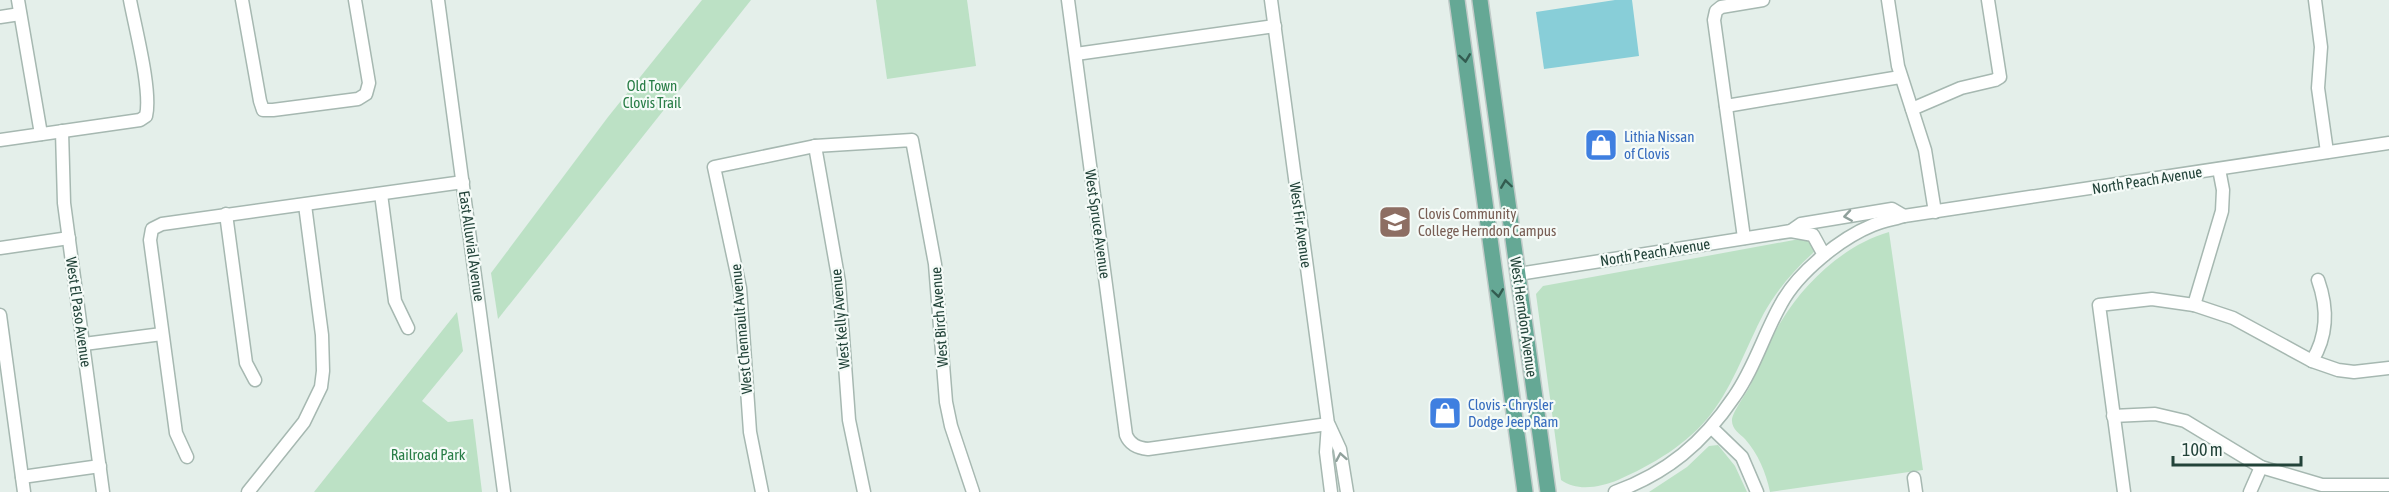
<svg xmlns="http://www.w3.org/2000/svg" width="2389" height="492" font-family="'Asap Condensed',sans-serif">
	<rect width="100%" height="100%" fill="#e4efea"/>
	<g fill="#bce1c5">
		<path d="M702,0H751L498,319L491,273L608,117Z"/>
		<path d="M876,0H967L976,66L887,79Z"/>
		<path d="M1889,232L1923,470L1770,492C1766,472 1758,454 1745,439C1740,434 1732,429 1732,421C1731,414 1746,394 1750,386C1760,364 1769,340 1782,320C1805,282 1846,244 1889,232Z"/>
		<path d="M1805,238L1810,239L1815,250L1813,253C1794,270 1777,290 1764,313C1746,347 1734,384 1711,414C1688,444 1652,465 1618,480C1601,487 1577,492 1561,480L1536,294L1543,286Z"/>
		<path d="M457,312L463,351L422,401L448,422L473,419L482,492H314Z"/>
		<path d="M1718,445L1735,466L1747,492H1649L1687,467L1709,446Z"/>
	</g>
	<path fill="#88ced8" d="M1615,0H1632L1639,56L1544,69L1536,12Z"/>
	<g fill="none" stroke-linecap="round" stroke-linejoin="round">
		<g stroke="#a6b8b1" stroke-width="15">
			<g id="minor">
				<path d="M18,0L41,134"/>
				<path d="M242,0L260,101L263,110H273L358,99L366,94L369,83L355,0"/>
				<path d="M438,0L504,492"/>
				<path d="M1068,0L1126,435C1130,445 1138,448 1148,449L1328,424"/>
				<path d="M1271,0L1328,424L1326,452L1331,492"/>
				<path d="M1888,0L1898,66L1925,150L1935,212"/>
				<path d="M2315,0L2321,47L2318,88L2327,152"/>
				<path d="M0,17L20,14"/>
				<path d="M1076,54L1275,26"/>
				<path d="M1726,106L1900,77"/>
				<path d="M1912,109L1961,88L1995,80L2000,77L1988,0"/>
				<path d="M62,131L64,203L103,492"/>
				<path d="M0,140L140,120L146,116C152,91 135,27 130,0"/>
				<path d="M815,146L839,282L849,420L864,492"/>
				<path d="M381,194L395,301L408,328"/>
				<path d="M226,214L246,363L255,380"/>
				<path d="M1791,231L1813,235L1824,255"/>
				<path d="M1744,238L1714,20L1716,11L1721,7L1763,0"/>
				<path d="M0,248L69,238"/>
				<path d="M1518,274L1791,231L1801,224L1892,209L1904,216"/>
				<path d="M2194,305L2222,211L2223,190L2219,169"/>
				<path d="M0,315L24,492"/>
				<path d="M84,344L162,334"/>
				<path d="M2312,361C2328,335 2328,308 2318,280"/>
				<path d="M2113,416L2155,414L2185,421L2261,467L2322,485H2389"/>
				<path d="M1329,425L1340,449L1347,492"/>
				<path d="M1712,428L1742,457L1757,492"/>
				<path d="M187,457L176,433L150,240L152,229L162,224L463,182"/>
				<path d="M22,477L100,466"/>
				<path d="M1914,478L1916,492"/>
				<path d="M248,492L304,422L321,387L323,371L322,335L305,205"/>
				<path d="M762,492L750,432L740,288L714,167L815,146L912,140L935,264L946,402L951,426L973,492"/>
				<path d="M1615,492C1667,473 1703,443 1734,397C1754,369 1764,334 1781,304C1798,272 1841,238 1873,225C1883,221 1894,219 1904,216L2389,143"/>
				<path d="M2124,492L2099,305L2152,299L2194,305L2233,318L2312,361L2338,370L2354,372L2389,368"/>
				<path d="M2250,492L2261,467"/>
			</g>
		</g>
		<g stroke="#c1cac8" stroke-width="18">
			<g id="major">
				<path d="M1457,0L1525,492"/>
				<path d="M1480,0L1548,492"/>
			</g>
		</g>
		<use href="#minor" stroke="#fff" stroke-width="12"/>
		<use href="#major" stroke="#65a895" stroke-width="15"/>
	</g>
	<defs><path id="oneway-chevron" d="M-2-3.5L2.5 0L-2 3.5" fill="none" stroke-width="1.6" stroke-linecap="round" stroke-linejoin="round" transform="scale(1.5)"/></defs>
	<g stroke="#335c50">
		<use href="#oneway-chevron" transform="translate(1465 58) rotate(82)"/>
		<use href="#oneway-chevron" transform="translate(1506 184) rotate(-98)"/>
		<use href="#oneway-chevron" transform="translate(1498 293) rotate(82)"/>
	</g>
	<g stroke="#90a19c">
		<use href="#oneway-chevron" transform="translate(1848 216) rotate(171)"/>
		<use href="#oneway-chevron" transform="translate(1341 457) rotate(-100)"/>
	</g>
	<defs>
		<g id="shop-square" transform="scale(1.725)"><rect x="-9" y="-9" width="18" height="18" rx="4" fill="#3f7fe0" stroke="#f5fbf8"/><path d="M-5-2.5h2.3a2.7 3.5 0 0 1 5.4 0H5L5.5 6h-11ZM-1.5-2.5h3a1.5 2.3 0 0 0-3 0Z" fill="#fff"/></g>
		<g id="university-square" transform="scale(1.725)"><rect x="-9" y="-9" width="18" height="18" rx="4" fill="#8d6e63" stroke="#f5fbf8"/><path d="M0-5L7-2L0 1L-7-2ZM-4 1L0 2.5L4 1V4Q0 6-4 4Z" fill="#fff"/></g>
	</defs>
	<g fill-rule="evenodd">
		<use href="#shop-square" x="1601" y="145"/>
		<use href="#university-square" x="1395" y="222"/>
		<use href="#shop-square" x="1445" y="413"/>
	</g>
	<g text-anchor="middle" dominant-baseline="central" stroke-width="4.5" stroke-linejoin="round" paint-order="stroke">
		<g font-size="15" fill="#287d46" stroke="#f5fbf8">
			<text x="652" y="85">Old Town<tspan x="652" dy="17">Clovis Trail</tspan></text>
			<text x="428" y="454">Railroad Park</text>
		</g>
		<g font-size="15" fill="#366cbe" stroke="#f5fbf8" text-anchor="start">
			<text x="1624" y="136">Lithia Nissan<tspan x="1624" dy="17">of Clovis</tspan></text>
			<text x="1468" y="404">Clovis - Chrysler<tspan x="1468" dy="17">Dodge Jeep Ram</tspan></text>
		</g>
		<g font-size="15" fill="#224339" stroke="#f5fbf8">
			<text transform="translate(2147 180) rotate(-9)">North Peach Avenue</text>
			<text transform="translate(1098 224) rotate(82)">West Spruce Avenue</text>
			<text transform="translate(1301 225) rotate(82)">West Fir Avenue</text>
			<text transform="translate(472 246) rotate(82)">East Alluvial Avenue</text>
			<text transform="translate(1655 252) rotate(-9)">North Peach Avenue</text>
			<text transform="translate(79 312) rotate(82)">West El Paso Avenue</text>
			<text transform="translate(939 317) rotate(-94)">West Birch Avenue</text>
			<text transform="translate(1524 317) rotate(82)">West Herndon Avenue</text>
			<text transform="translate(840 319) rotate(-95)">West Kelly Avenue</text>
			<text transform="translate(741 329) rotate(-95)">West Chennault Avenue</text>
		</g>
		<g font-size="15" fill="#785e54" stroke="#f5fbf8" text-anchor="start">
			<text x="1418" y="213">Clovis Community<tspan x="1418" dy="17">College Herndon Campus</tspan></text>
		</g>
	</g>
	<path d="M2173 456v9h128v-9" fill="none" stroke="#224339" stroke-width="3"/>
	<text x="2182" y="456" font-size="18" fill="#224339" stroke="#f5fbf8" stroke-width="4.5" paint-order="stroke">100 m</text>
</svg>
